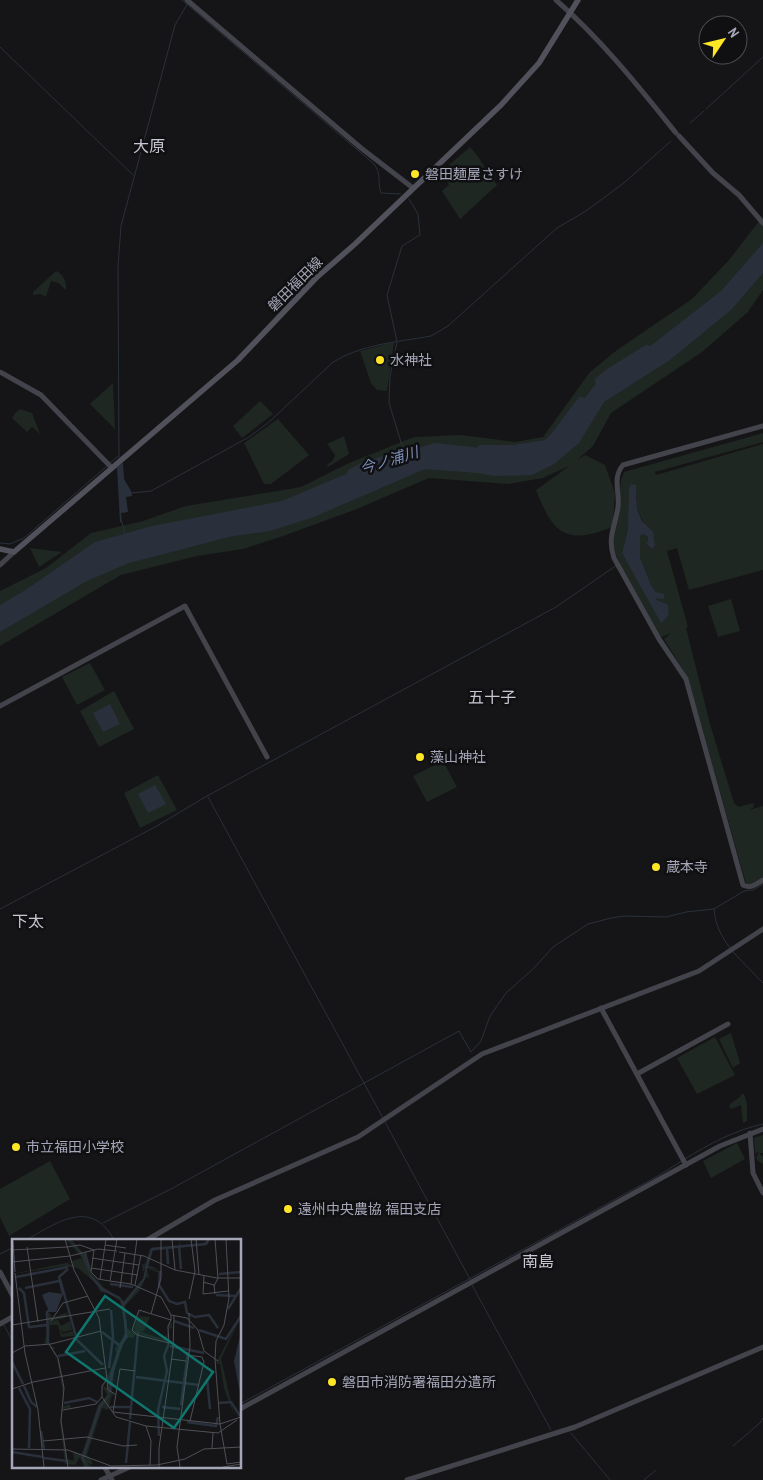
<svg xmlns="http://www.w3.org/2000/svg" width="763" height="1480" font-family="'Archivo Narrow','Noto Sans JP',sans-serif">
	<rect width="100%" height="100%" fill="#151517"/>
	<g fill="#1e2721" fill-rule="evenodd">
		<path d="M470,147C481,158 487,173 497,185L460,219L442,191L449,185L441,172Z"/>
		<path d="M763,216V290L748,312L702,352L611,413L593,446L577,460L585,455L605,465L615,493L613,523L618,508L621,480L624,472L763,433V442L655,472L656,475L763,444V570L689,590L677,548L667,551L688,627L686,628L710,724L734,803L739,807L753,803L754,807L749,810L763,806V880L747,887L688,678L664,639L671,633L660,638L622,569L614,550L612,527C565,546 553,533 536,490L569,466L543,478L508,484L429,478L357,509L283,536L243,549L197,556L121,575L0,646V591L46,568L91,533L143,521L186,506L301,487L349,463L414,437L461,435L515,442L543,437L590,372L617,350L692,299L729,260ZM637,493V509L655,546L652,549L647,544L648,537L644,533L640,536V557L651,585L656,592L655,600L662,622L622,553Z"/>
		<path d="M56,271C63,274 67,282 66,290L58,283L51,281L46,297L40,294L33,295V292Z"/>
		<path d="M394,342L387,391L377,390L371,383L360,351Z"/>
		<path d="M113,383L115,429L90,404Z"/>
		<path d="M260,401L273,414L242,438L233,426Z"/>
		<path d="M20,409L32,413L40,434L32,427L27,432L12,418L15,413Z"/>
		<path d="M278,419L309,455L271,484H264L244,443Z"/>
		<path d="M344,436L349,454L328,467L327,465L333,460L335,455L327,444Z"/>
		<path d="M30,548L62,552L39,567Z"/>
		<path d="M731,599L740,631L718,637L708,606Z"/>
		<path d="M90,663L105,690L77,705L62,677Z"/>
		<path d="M114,691L134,729L99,747L80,711Z"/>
		<path d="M443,761L457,787L427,802L413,776Z"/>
		<path d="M158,775L177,810L140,828L124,793Z"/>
		<path d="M731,1033L740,1063L733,1068L719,1039Z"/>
		<path d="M715,1037L735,1075L697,1094L677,1058Z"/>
		<path d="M742,1094H744L747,1104V1121L743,1123L741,1105L731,1109L729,1107L730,1104L740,1097Z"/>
		<path d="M763,1135V1153H759L763,1157V1164L758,1161L756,1158L759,1152L755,1154L754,1138Z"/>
		<path d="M737,1143L745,1159L711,1178L703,1161Z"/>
		<path d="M50,1161L70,1199L9,1236L0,1217V1189Z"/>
	</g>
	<g fill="#2a303b">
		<path d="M763,243V273L732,309L670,360L604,402L579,443L554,464L532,475L495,476L478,473L425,469L314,517L270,531L233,536L129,563L87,581L0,632V605L27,589L95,542L152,526L282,501L370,464L434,443L490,449H513L545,444L554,437L599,380L653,344L721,291Z"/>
		<path d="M123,463L124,479L131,491L132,496L126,497L128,512L121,513L122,523L120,522L117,467Z"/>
		<path d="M631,484L636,485L637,509L642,521L653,532L655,546L652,549L647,544L648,537L644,534L640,536V557L651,585L656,592L664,594V599L657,598L656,600L667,604C670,613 669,617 661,623L622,553L628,529L629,489Z"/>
		<path d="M110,704L120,724L103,732L93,713Z"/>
		<path d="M155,785L166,804L148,813L138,794Z"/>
	</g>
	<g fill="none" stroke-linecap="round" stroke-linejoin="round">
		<g stroke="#2a303b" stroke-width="1">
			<path d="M182,0L374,164C382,174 377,183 381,193L401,194"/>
			<path d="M0,47L133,175"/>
			<path d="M706,109L763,57"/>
			<path d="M690,123L704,111"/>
			<path d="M404,452L389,403L390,376L397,342L387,295L402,246L420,235L418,214L409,199"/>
			<path d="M119,458L118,266L121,226L175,25L188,3"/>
			<path d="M110,463L118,456"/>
			<path d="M131,493L151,491L249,437L268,423L332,363C361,344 398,342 431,336L448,326L557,228L586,211L625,182L671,141"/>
			<path d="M122,522L125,535"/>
			<path d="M0,543L10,544L24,538L107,466"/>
			<path d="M208,797L383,1118"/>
			<path d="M0,909L155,827L207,796L556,607L617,565"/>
			<path d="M714,909C715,924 721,936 730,948"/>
			<path d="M732,951L763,983"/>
			<path d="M385,1122L471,1281"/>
			<path d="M685,1159C709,1144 735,1130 763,1124"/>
			<path d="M103,1223L171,1189L459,1031L471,1052L481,1041L490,1016L506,993L533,969L553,947L588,924L611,918L624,916L666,917L686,912L714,909L744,891L753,890L763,884"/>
			<path d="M26,1240C57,1223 91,1197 114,1240"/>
			<path d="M0,1254L14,1247"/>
			<path d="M472,1285L551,1430"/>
			<path d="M4,1325L14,1344"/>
			<path d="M240,1404L656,1177L682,1161"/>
			<path d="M571,1433L610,1480"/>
			<path d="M733,1446L760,1423L763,1418"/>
			<path d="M115,1468L120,1466"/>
			<path d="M644,1480L656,1470"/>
		</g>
		<g stroke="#2a303b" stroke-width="8">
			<path d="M599,381L607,374L647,349"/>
			<path d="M481,449H513L546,444L554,437L581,401"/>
			<path d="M351,473L362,467L408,452"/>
		</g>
		<g stroke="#43434c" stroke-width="5">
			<path d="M187,0L361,148L413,188"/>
			<path d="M556,0C601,39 639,87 676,133"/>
			<path d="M679,136L713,173L739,195L763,223"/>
			<path d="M0,372L41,395L112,468"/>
			<path d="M763,426L623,465C612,478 620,492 618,507C615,527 607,538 614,558L659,639L686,679L743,885C751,889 756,884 763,880"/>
			<path d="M0,565L14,552"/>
			<path d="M0,706L185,606L267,757"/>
			<path d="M601,1008L686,1165"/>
			<path d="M637,1074L728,1024"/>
			<path d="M750,1133L753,1173L763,1193"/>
			<path d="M147,1240L215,1200L358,1137L482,1054L699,971L763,929"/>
			<path d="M0,1272L14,1298"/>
			<path d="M0,1324L14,1316"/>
			<path d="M240,1409L720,1146L763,1129"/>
			<path d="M104,1466L112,1480"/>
			<path d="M101,1480L132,1466"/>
			<path d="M407,1480L575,1427L763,1347"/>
		</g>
		<path stroke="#51515b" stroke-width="5.5" d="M0,549L14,552L238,360L316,278L355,244L501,105L539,63L578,0"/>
	</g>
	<g fill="#fee525" stroke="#101012" stroke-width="2">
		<circle cx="415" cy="174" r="5"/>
		<circle cx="380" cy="360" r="5"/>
		<circle cx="420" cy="757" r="5"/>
		<circle cx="656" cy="867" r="5"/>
		<circle cx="16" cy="1147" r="5"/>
		<circle cx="288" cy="1209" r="5"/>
		<circle cx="332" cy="1382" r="5"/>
	</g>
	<g text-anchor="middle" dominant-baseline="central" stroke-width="5" stroke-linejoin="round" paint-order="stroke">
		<g font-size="14" fill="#a5a7b8" stroke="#101012" text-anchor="start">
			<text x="425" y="174">磐田麺屋さすけ</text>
			<text x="390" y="360">水神社</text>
			<text x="430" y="757">藻山神社</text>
			<text x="666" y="867">蔵本寺</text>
			<text x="26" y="1147">市立福田小学校</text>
			<text x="298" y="1209">遠州中央農協 福田支店</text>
			<text x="342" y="1382">磐田市消防署福田分遣所</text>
		</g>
		<g font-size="14" fill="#a5a7b8" stroke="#101012">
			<text transform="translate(295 284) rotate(-45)">磐田福田線</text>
		</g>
		<g font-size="15" font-style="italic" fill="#7a8db5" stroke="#101012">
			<text transform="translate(389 460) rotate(-17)">今ノ浦川</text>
		</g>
		<g font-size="16" fill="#c7c7d3" stroke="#101012">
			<text x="149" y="146">大原</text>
			<text x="492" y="697">五十子</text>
			<text x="28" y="921">下太</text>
			<text x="538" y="1261">南島</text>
		</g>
	</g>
	<g transform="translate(12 1239)">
		<rect width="229" height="229" fill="#151517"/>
		<path d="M54,0H59L75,19L80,18L75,19L78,31L91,48L112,62L132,38L133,29L131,33L130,25H133L138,10L167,7V0L169,7L190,5L197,0L193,6L138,12L135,28L147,32V34L135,29L137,39L134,38L128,51L113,67L115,89L121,93L127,72L139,76L128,73L126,77L138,78L132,92H128L135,95L151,100L155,95L157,84H160V89L156,90L157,103L124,95L121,99L116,98L111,106L102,133L100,153L103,158L100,156L96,171L90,169L75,216L80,222V226L76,224L79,228H72L68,218L63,226L53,225L48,181L52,164L50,149L45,120L36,105L32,106L36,88L33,74H38L40,79L56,73L53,79L36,82L46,81L49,87L58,82L60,91L51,93L49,90L50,95L61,92L62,97L49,98L46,86H38L37,106L44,109L41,110L47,123L52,150V167L58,165L59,169L51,170L49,183L55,220L62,222L61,212L69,215L71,212L86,166L95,156L90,146L95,143L91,147L96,149L95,139L105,116L103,110L114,95L108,62L97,54L88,53L85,45L66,29L52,27L0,35L59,23L56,25L61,26L60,22L71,21L60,22L70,19ZM229,77L209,120L222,176L212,149L208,125L204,124Z" fill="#1e2721"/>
		<path d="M57,0L72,16L77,34L91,49L108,58L112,63L131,40L134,28L137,27L148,31L135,28L133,40L112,67L116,98L110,106L102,132L98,156L89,169L72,219L76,228L69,220L87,166L97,155L98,134L108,104L114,95L109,61L89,51L78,38L70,16ZM37,53L51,55L44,73H34L36,70L30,56ZM229,93V159L222,122Z" fill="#2a303b"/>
		<path fill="none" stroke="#2a303b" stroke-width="2.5" d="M167,7L169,30M155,8L156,25M73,14L78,32M134,30L140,10L194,5L197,0M148,32L147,46L157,62L165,65L173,63L175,74L183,78L197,76L206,89M207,35L229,33M4,38L56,28M48,40L65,101L91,126M98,45L121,48M7,49L12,54L17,88L35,86M13,49L47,42M51,55L47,38L56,30M204,56L223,57M216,70L229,49M35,72L36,105M162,82L182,89M187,91L214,100L229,77M90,93L107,106M158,107L192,114M106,114L114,95L113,80M46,117L73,112M0,123L11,145M97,129L101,98L99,71M124,138L187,146M195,140L198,170M12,147L19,163L25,168M7,149L18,170L17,209M52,164L77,159L85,163M207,164L219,163L228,177M169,166L176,113M98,168H119M150,168L168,170M118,180L126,93M175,183L204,187L206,178M29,192L32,210M147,197L146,171L155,132L152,117L157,104M0,213L31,218M32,219L55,222M114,224L118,183"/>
		<path fill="none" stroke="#4f4f57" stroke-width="1" d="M53,0L62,31L87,79L95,140L90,147V158L104,178L134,187L139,202L138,226M105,0L98,42L119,45L149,58L159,76L175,79L186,91L192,112L203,120L208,185L229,178M160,0L163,31M184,0L187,36M1,2L3,33M93,6L114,9M15,8L26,83M55,8L68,6L82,11M0,11L55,8M82,11L79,33L86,40L98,42M107,13L132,17L163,31L205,39H229M58,17L86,10L105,12M80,19L127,26M0,23L58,17M79,29L126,36M3,34L13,114L26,171L32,228M192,37L191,55L216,52M88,40L94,0M191,43L202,46L203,55M119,45L125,0M123,46L129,16M202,47L206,39L203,0M108,49L113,14M177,60L183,32L179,0M139,75L149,39V0M159,81L127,71L120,91L125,96L157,104L156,89V87L159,81V76M39,82L51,64L76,57M0,86L98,70M37,105L46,119L52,149L49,182L56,228M0,114L13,107L39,105L89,92M175,116L190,118L192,123L178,182M159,120L174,122M206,122L203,120L204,102L212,86L217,59L214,0M123,132L108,130L101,173L208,185L215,225L229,223M95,141L96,151L103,155M0,150L21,143L93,129M51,171L84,165L90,158M134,187L206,194L225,181M31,202L75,198L111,207L125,206M200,209L201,194M0,210L56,211L99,227L145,226L173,220L192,210L229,208M147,228V209L161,110L162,77M168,228L165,208L178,107L177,74M211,228L229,225"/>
		<path fill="#0f766e" fill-opacity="0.15" stroke="#0f766e" stroke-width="2.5" d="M93,57L201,133L162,189L54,113Z"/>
		<rect width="229" height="229" fill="none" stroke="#a5a7b8" stroke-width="2.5"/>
	</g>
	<g transform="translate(723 40) rotate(55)"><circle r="24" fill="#101012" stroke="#4c4c54"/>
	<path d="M0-4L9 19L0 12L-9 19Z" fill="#fee525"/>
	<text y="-8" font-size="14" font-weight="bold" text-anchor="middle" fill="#a5a7b8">N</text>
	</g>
</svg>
